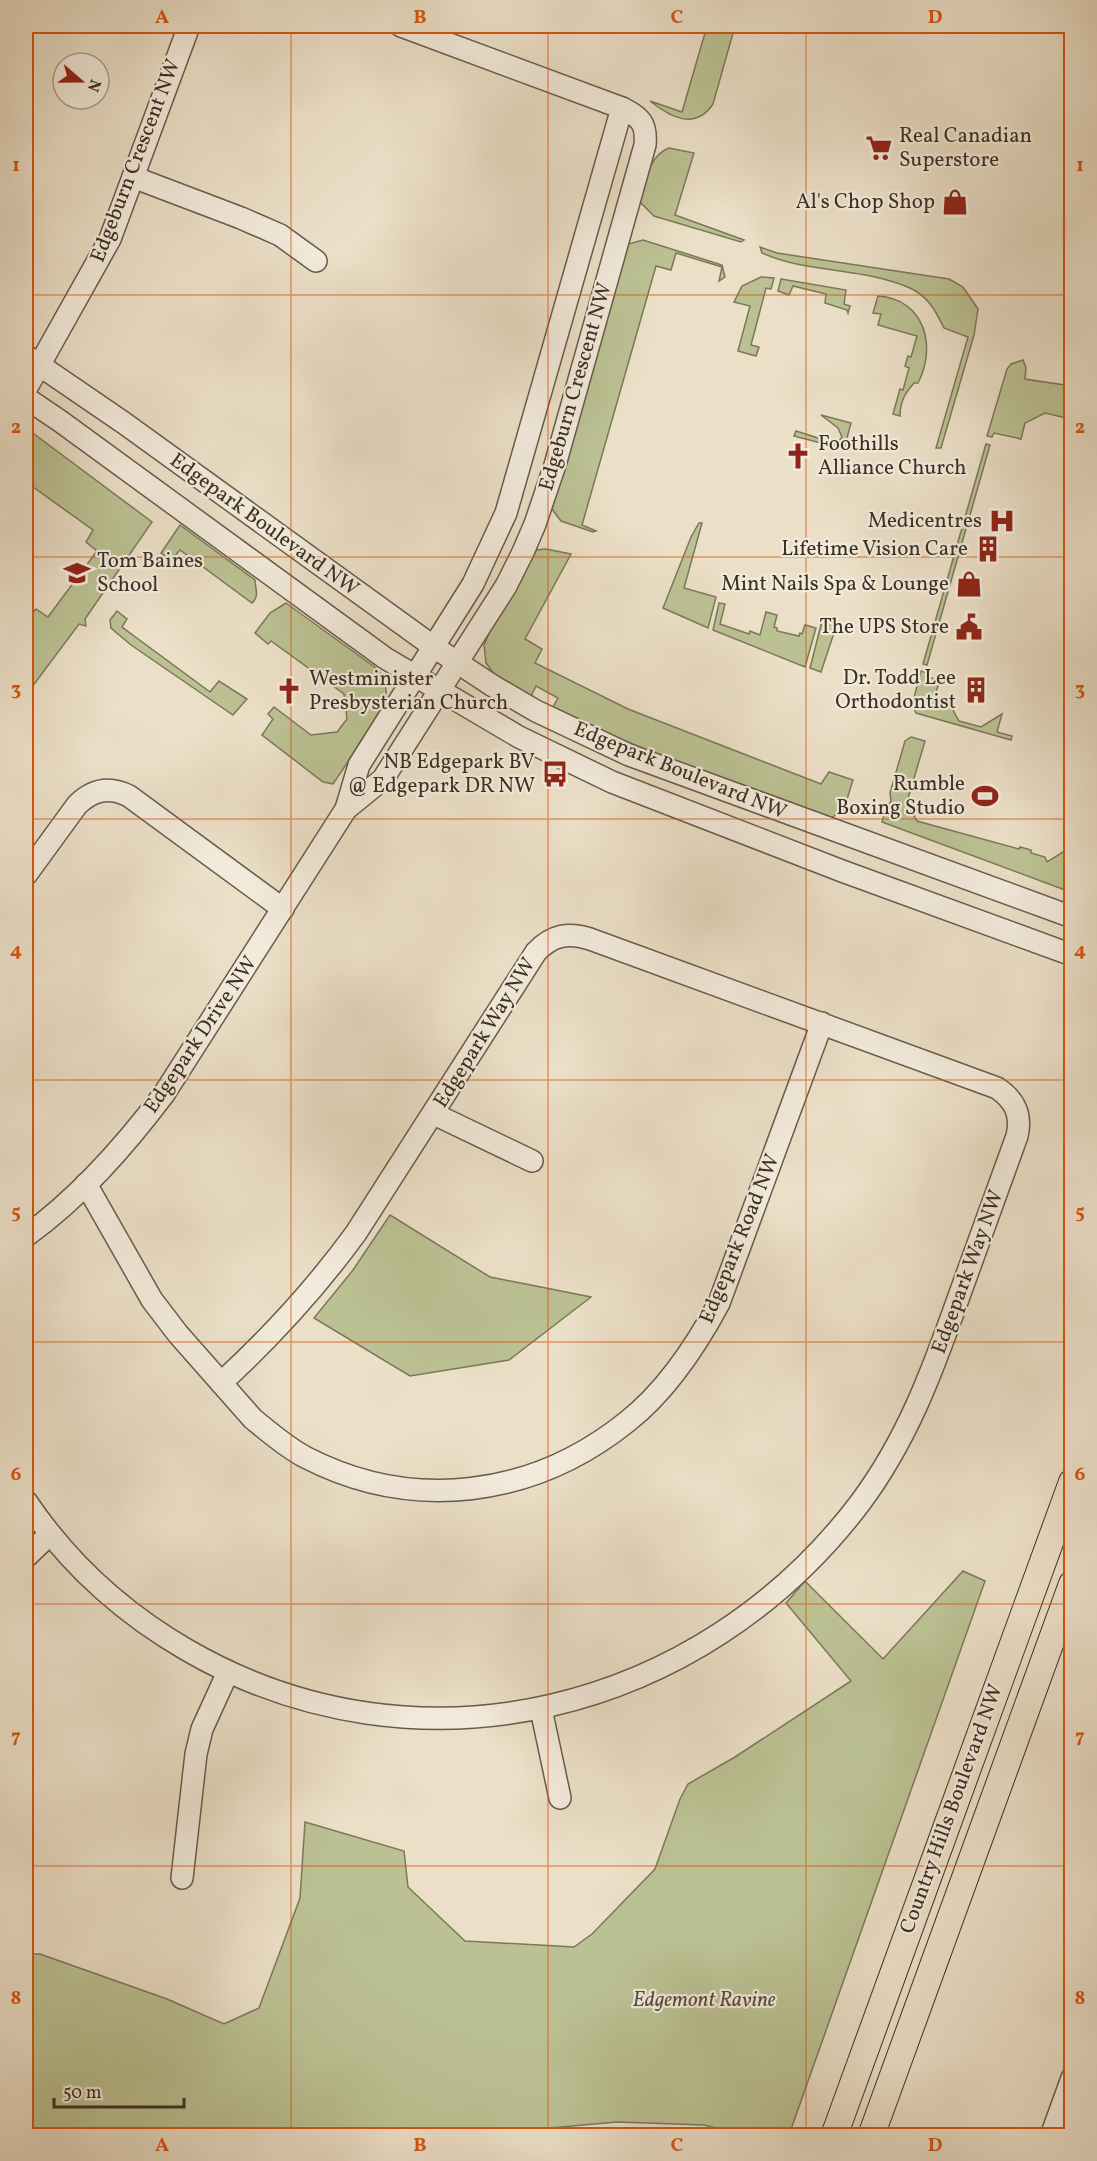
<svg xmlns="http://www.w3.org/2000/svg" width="1097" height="2161" font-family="Vollkorn,serif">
	<rect width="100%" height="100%" fill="#ebdfc7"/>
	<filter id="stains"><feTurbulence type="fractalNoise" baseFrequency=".00333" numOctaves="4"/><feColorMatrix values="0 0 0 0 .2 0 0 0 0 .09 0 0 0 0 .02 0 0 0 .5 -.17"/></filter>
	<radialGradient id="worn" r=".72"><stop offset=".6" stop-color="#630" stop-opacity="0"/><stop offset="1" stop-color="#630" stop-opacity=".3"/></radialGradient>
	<g fill="#bbc193" stroke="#7b785a" stroke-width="1.5">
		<path d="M707,26H735L713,104C695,131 670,117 650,101L682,112Z"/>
		<path d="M669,148L694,153L675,215L744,240L741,242L654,216L640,202C646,182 648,156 669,148Z"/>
		<path d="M643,240L722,265L725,277L719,281L722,267L676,253L671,270L656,266L582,525L596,531L593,532L561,521L552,509L628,244Z"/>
		<path d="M760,247L777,253L949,279L963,287L978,309L974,335L941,448H936L968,337L944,328C937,314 931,301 917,292C908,286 898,283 887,280C846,268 802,271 762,253Z"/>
		<path d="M761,277L774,278L771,289L766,288L751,345L759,347L756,356L738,351L750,306L734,302L742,286Z"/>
		<path d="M781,279L846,290L844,304L850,306L848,313L847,310L825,303L826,294L793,286L789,295L778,291Z"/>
		<path d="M878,296C925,299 937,347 918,383H914C905,393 900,402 900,416L893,414L900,389L903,390L909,368L905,366L908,356L911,357L917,336L878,325L881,314L873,313Z"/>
		<path d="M1023,360L1026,368L1025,379L1071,386V413L1066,418L1045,413L1025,423L1021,439L994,433L992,437L987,436L1007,369L1011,364Z"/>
		<path d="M821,415L851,423L844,449L794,436L796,431L837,444L842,437L838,428Z"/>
		<path d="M26,428L152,522L85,619L86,626L79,624L26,695V618L28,619L36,609L48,617L97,551L86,542L93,530L33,487L26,495Z"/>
		<path d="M986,444L990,445L927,665L923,664Z"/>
		<path d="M699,523H702L684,588L716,597L708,628L663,608L691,537Z"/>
		<path d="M180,525L255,580C255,589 260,596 252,603L180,550L171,560L161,553Z"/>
		<path d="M546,549L571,554L525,639L542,649L535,663L628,709L821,784L829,772L853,780L844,809L831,818L666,758L623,740L553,707L558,698L536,686L531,696L494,674L486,663L484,645L490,631L510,599L536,550Z"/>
		<path d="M286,603L376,668C382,675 387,684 386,694C385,710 344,767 333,784L323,782L262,735L273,719L268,714L274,707L311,735L337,732L347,719L344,694L271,641L268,644L255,633L270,613Z"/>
		<path d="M719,603L725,604L720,624L749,634L750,631L760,635L766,612L777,615L774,627L777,628V631L799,636L800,633L802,634L805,625L816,628L805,667L713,630Z"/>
		<path d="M117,611L127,619L122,627L210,692L219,681L247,699L233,715L131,645L111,628L110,620Z"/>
		<path d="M823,617L838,621L821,672L810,668Z"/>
		<path d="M921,671L928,673L927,677L940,680L936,692L940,701L949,703L959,721L981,727L1002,714L997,732L1012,736L1011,740L916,713L912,705Z"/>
		<path d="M911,737L925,741L907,802L917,821L1019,849L1020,847L1031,850V853L1045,857L1047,862L1068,849L1071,840V869L1065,890L882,822L886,808L891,801L890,793L905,741Z"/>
		<path d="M390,1215L490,1277L591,1297L509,1360L410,1376L314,1318L353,1270Z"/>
		<path d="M963,1571L985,1581L789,2135H746L704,2125L617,2122L539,2129L534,2136L26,2135V1954H40L167,1999L224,2024L259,2008L300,1898L305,1822L404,1851L408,1887L465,1941L574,1947L592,1934L655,1869L680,1799L688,1784L735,1757L851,1681L786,1603L805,1581L883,1659Z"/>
	</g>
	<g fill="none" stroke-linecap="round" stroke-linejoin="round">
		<g stroke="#675b4b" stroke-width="24">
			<g id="minor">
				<path d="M133,177L241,218L280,235L316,261"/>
				<path d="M26,356L124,423L434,647L493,686L536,711L629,755L1072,917"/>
				<path d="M26,389L110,239L189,26"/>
				<path d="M26,398L60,421L385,658L519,737L612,782L842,871L1072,955"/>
				<path d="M346,809L383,779L506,586L523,552L535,524L555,465L645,145C647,123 640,117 622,108L401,26"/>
				<path d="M26,875L77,805C92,790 109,786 129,796L283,909"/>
				<path d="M434,1114L532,1161"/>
				<path d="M86,1184L152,1300L178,1334L253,1419C269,1432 286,1447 305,1457C413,1513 534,1497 628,1421C667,1390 696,1346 719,1303L822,1023"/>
				<path d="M26,1236C80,1197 124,1147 164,1094L346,809L359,765L473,584L506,513L622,108"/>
				<path d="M26,1501C67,1562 123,1613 187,1650C418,1784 701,1713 860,1503C907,1440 932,1372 958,1299C978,1244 998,1190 1017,1136C1022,1115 1015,1100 997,1088L590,939C568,932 552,935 536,952L356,1233C316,1288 271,1337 221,1383"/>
				<path d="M26,1557L50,1534"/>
				<path d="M541,1709L560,1798"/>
				<path d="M182,1878L196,1754L202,1729L228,1672"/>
				<path d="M1051,2136L1072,2078"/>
			</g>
		</g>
		<g stroke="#3b2f22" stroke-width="28">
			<g id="major">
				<path d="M834,2136L1072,1482"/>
				<path d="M871,2136L1072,1584"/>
			</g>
		</g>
		<use href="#minor" stroke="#f2eadb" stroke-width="21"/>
		<use href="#major" stroke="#ebdfc7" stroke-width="26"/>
	</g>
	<path fill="none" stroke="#d7550e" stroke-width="1.5" stroke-opacity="0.55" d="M291,26V2136M548,26V2136M806,26V2136M26,295H1072M26,557H1072M26,819H1072M26,1080H1072M26,1342H1072M26,1604H1072M26,1866H1072"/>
	<defs>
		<g id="supermarket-bare" transform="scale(2.07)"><path d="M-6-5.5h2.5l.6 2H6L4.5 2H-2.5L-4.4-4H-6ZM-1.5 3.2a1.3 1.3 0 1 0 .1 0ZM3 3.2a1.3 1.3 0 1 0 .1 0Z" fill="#8f2418" stroke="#f2eadb" stroke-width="2.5" paint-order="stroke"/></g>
		<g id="shop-bare" transform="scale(2.07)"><path d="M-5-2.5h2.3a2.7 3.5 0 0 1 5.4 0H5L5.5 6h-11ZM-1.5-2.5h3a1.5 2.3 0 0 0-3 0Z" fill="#8f2418" stroke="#f2eadb" stroke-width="2.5" paint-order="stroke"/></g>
		<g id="church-bare" transform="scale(2.07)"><path d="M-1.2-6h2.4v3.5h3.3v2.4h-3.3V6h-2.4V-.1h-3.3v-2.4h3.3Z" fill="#8f2418" stroke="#f2eadb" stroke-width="2.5" paint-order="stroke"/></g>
		<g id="hospital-bare" transform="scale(2.07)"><path d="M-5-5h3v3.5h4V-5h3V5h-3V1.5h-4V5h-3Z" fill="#8f2418" stroke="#f2eadb" stroke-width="2.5" paint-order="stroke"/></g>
		<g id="building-bare" transform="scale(2.07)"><path d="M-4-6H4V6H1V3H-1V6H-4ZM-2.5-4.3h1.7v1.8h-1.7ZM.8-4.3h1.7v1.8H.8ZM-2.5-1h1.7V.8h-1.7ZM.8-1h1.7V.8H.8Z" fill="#8f2418" stroke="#f2eadb" stroke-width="2.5" paint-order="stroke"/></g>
		<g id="school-bare" transform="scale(2.07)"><path d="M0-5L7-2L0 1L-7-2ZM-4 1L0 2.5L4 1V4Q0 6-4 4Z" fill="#8f2418" stroke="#f2eadb" stroke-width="2.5" paint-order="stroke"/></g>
		<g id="civic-bare" transform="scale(2.07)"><path d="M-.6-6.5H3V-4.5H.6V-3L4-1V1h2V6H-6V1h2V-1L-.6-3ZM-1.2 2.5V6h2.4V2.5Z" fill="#8f2418" stroke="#f2eadb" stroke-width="2.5" paint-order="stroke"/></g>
		<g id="bus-bare" transform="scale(2.07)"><path d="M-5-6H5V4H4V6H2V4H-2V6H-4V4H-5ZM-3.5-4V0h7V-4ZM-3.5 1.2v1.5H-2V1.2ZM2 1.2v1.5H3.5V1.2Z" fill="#8f2418" stroke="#f2eadb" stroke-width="2.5" paint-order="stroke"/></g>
		<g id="stadium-bare" transform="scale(2.07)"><path d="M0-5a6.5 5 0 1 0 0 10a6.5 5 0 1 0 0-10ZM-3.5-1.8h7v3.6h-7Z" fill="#8f2418" stroke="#f2eadb" stroke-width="2.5" paint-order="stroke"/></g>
	</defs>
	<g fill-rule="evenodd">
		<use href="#supermarket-bare" x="879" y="148"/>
		<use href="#shop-bare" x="955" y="202"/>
		<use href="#church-bare" x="798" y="456"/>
		<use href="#hospital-bare" x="1002" y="521"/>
		<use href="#building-bare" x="988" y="549"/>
		<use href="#school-bare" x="77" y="573"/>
		<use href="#shop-bare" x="969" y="584"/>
		<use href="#civic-bare" x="969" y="627"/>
		<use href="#building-bare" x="976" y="690"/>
		<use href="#church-bare" x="289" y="691"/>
		<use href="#bus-bare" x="555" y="774"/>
		<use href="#stadium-bare" x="985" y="796"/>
	</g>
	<g text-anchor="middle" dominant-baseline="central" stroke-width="4.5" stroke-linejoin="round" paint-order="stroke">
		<g font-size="21" fill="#3b2f22" stroke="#f2eadb" text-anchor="end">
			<text x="899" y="136" text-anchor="start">Real Canadian<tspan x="899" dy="24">Superstore</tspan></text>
			<text x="935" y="202">Al's Chop Shop</text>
			<text x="818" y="444" text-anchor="start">Foothills<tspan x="818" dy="24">Alliance Church</tspan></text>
			<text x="982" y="521">Medicentres</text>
			<text x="968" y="549">Lifetime Vision Care</text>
			<text x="97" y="561" text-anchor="start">Tom Baines<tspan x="97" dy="24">School</tspan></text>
			<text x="949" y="584">Mint Nails Spa &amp; Lounge</text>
			<text x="949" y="627">The UPS Store</text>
			<text x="956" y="678">Dr. Todd Lee<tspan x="956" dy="24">Orthodontist</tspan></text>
			<text x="309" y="679" text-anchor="start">Westminister<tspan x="309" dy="24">Presbysterian Church</tspan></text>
			<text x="535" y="762">NB Edgepark BV<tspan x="535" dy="24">@ Edgepark DR NW</tspan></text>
			<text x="965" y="784">Rumble<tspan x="965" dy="24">Boxing Studio</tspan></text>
		</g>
		<g font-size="21" fill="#3b2f22" stroke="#f2eadb">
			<text transform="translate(136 161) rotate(-69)">Edgeburn Crescent NW</text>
			<text transform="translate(576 387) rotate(-74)">Edgeburn Crescent NW</text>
			<text transform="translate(264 525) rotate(36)">Edgepark Boulevard NW</text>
			<text transform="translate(680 771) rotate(22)">Edgepark Boulevard NW</text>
			<text transform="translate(485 1033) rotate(-58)">Edgepark Way NW</text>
			<text transform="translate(201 1035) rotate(-56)">Edgepark Drive NW</text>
			<text transform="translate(740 1239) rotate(-68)">Edgepark Road NW</text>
			<text transform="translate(968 1272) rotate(-70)">Edgepark Way NW</text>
			<text transform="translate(952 1809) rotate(-70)">Country Hills Boulevard NW</text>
		</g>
		<g font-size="21" font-style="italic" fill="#554c39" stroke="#f2eadb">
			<text x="704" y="2000">Edgemont Ravine</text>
		</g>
	</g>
	<rect width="1097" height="2161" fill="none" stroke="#ebdfc7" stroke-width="66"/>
	<g transform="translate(81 81) rotate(110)"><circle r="28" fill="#f2eadb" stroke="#a99f91" stroke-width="1.5"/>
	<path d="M0-4.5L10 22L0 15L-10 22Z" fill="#8f2418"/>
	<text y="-9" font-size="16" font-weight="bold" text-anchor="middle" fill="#3b2f22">N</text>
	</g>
	<path d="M54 2098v9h130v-9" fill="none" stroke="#3b2f22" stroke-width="3"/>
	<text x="63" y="2098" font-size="18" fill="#3b2f22" stroke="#f2eadb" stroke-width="4.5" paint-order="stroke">50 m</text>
	<rect x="33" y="33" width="1031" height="2095" fill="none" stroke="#d7550e" stroke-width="2"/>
	<g font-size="20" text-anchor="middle" font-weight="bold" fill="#d7550e">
		<text x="162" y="23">A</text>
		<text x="420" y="23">B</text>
		<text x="677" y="23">C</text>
		<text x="935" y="23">D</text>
		<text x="16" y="171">1</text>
		<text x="1080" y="171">1</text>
		<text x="16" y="433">2</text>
		<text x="1080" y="433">2</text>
		<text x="16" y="695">3</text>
		<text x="1080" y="695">3</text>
		<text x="16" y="956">4</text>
		<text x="1080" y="956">4</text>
		<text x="16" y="1218">5</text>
		<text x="1080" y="1218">5</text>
		<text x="16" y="1480">6</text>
		<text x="1080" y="1480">6</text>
		<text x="16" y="1742">7</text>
		<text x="1080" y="1742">7</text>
		<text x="16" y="2004">8</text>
		<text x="1080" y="2004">8</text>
		<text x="162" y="2151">A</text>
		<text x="420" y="2151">B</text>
		<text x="677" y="2151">C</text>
		<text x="935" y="2151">D</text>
	</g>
	<rect width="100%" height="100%" filter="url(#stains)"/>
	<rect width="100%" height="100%" fill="url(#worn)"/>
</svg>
